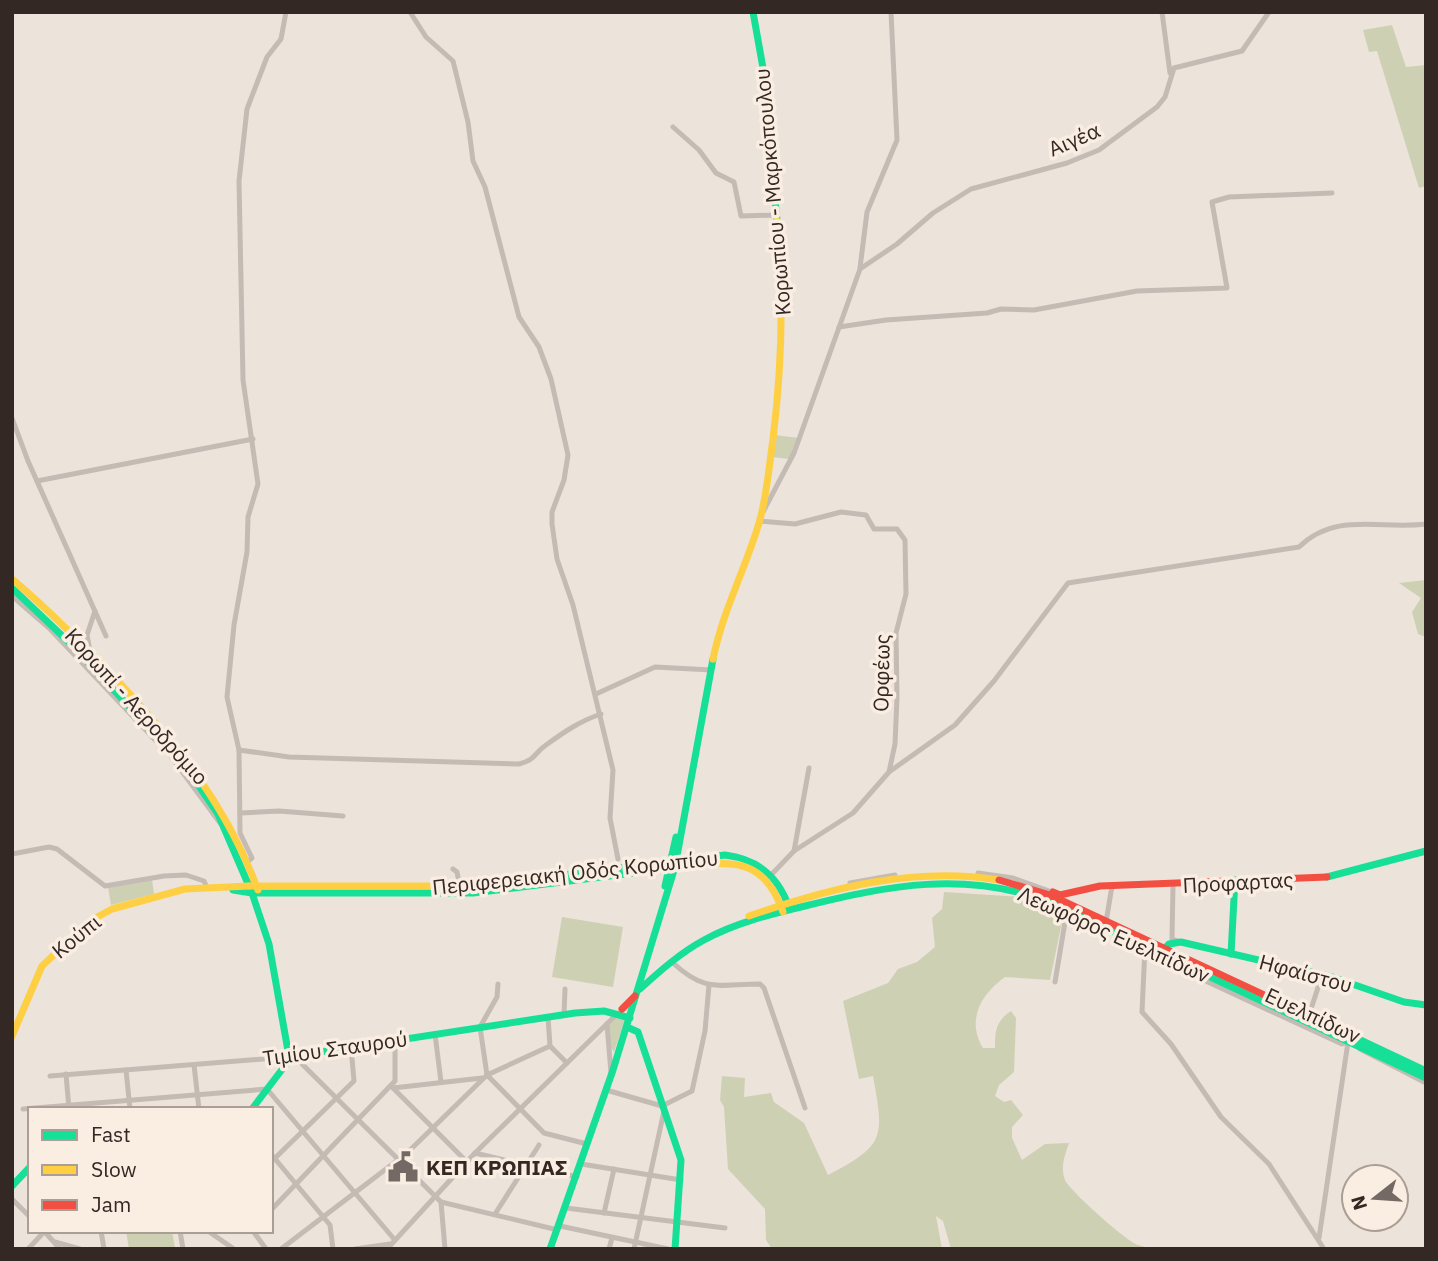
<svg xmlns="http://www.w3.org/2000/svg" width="1438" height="1261" font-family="'IBM Plex Sans',sans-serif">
	<rect width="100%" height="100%" fill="#ece3db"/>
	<g fill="#ced0b4">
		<path d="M1392,25L1406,67L1426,65V186L1419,188L1377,51L1369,52L1363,30Z"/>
		<path d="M775,435L799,438L789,459L772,457Z"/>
		<path d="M1426,580V637L1418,634L1412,612L1421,598L1399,583Z"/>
		<path d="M152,880L154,894L111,905L108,887Z"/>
		<path d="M944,892L1020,897L1063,917L1050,980L1005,977C981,994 966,1020 983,1048H995C995,1030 996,1021 1011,1011L1016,1018L1014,1072L999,1085L995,1096L1004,1102L1011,1100L1023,1115L1012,1127V1138L1022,1160L1045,1144L1069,1143C1065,1155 1060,1167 1065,1180C1068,1189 1127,1242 1138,1245C1162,1253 1190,1247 1214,1249H951L943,1221L936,1216L942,1249H772L766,1240L765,1209L728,1169L724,1107L720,1100L722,1076L745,1078L744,1097L771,1093L774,1102L804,1123L828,1175C886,1145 884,1137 873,1076L859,1079L843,1001L888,983L898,969L917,962L935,947L932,918L942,909Z"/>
		<path d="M562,917L623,927L613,987L552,977Z"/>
		<path d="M618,1016L625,1019L614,1052L610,1046L609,1025Z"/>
		<path d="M126,1231H172L175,1248L129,1249Z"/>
	</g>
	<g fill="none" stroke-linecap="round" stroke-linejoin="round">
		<g stroke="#c4bbb5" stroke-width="5">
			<path d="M410,12L426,37L453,61L468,122L473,161L485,187L519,317L539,347L551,379L568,455L564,480L552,512V524L557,559L573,605L613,770L610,818L618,859"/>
			<path d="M1162,12L1170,73"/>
			<path d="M673,127L699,150L716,173L734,182L741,216L776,215"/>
			<path d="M860,268L867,212L897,140L891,12"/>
			<path d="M839,327L886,320L987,313L1001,309L1034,310L1137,291L1227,288L1212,202L1229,197L1332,193"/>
			<path d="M12,418L28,461L106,636"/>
			<path d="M37,481L253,439"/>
			<path d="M763,512L794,453L860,269L897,244L933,213L971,189L1067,163L1099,150L1157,107L1165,97L1174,68L1242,51L1269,12"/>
			<path d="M759,521L795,524L841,512L866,515L874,529H897L905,540L906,594L896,633L897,698L895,744L889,772L853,813L794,851L772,874"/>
			<path d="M12,596L49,628L158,743"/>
			<path d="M90,651L87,635L95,611"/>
			<path d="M596,694L655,667L711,670"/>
			<path d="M239,750L289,757L519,764C537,759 533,754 546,745C564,732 580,721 601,714"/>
			<path d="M172,758L220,823"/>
			<path d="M889,772L955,725L994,681L1068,583L1299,547C1336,511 1380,530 1426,524"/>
			<path d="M241,813L279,811L343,816"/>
			<path d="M794,851L809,768"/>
			<path d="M12,854L49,847L57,849L105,886L164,876L186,875L204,881L207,888"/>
			<path d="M247,862L252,858L240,833L239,750L227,697L234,625L247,552L248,517L258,484L243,380L239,181L247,109L267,57L281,39L286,12"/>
			<path d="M453,869L457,872L460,887"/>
			<path d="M978,873L1013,878L1052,892"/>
			<path d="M850,883L895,875"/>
			<path d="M1173,885L1172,939L1181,942"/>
			<path d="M1106,922L1112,886"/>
			<path d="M1145,947L1142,1012L1171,1044L1221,1117L1269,1164L1324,1249"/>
			<path d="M672,962C706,994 720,984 760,984L764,988L805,1108"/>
			<path d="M1176,962L1182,970L1342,1044L1348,1042L1319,1238"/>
			<path d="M1055,982L1067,910"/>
			<path d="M1312,1006L1322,975"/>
			<path d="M564,1015L565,989"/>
			<path d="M548,1017L550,1046L567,1063"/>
			<path d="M607,1024L611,1073"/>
			<path d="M435,1034L441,1082"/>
			<path d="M1360,1049L1426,1083"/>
			<path d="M294,1056L441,1202L445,1249"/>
			<path d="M194,1065L199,1109"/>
			<path d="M126,1070L130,1109"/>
			<path d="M66,1074L69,1109"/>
			<path d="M487,1075L544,1133L587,1144"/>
			<path d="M487,1075L480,1027L497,997L498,984"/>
			<path d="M50,1076L288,1057"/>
			<path d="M391,1086L467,1162"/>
			<path d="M393,1088L482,1078"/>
			<path d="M606,1090L662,1106L692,1091L705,1031L709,985"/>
			<path d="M23,1109L267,1089L394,1239"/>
			<path d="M475,1153L577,1177"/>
			<path d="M271,1154L330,1225L333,1249"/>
			<path d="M271,1162L354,1081L351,1047"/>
			<path d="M581,1164L681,1180"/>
			<path d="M12,1199L30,1217"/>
			<path d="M441,1202L558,1230"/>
			<path d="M566,1208L725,1228"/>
			<path d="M271,1210L395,1081V1040"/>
			<path d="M604,1213L614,1169"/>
			<path d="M495,1214L539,1145"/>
			<path d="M560,1226L668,1249"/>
			<path d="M44,1231L60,1249"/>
			<path d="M101,1231L104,1249"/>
			<path d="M180,1231L183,1249"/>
			<path d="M208,1231L234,1249"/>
			<path d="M253,1231L266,1249"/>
			<path d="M55,1242L80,1249"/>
			<path d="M28,1249L45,1231"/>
			<path d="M281,1249L407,1153L487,1075L550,1046"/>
			<path d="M355,1249L390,1244"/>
			<path d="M387,1249L475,1153L617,1014"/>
			<path d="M609,1249L612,1238"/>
			<path d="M634,1249L664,1111"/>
		</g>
		<g stroke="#16e098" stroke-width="7">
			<path d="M753,12L763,68L777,221"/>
			<path d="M12,588L73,646L188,770L218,814L252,893H473L673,868"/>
			<path d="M1327,877L1426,851"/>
			<path d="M473,886L725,855C758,859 778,876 789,907"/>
			<path d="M665,886L676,837"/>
			<path d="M233,890L252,893L269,944L288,1051L287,1063L252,1109"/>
			<path d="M1162,951L1169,944L1181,942L1332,977L1404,1002L1426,1005"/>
			<path d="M1231,954L1235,880"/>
			<path d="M640,989C660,971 680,953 704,940C735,923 771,914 805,906C891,885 963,871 1048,901L1426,1078"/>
			<path d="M1316,1019L1426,1071"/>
			<path d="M627,1027L638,1032L681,1160L675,1249"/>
			<path d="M288,1057L575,1013L604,1011L630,1018"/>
			<path d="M12,1186L30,1167"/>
			<path d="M550,1249L613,1070L675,867L713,659"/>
		</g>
		<g stroke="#ffcf43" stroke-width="7">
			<path d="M12,579C49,610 82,644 116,679C178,746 226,804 258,890"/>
			<path d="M713,659C723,610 745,570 759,523C767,496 769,466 773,439C782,366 784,294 777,221"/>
			<path d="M673,868C724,862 763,852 783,912"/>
			<path d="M249,886H473"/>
			<path d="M749,916C830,888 914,866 999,880"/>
			<path d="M12,1036L42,966L90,921L112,909L185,889L249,886"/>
		</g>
		<g stroke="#f24e42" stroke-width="7">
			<path d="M999,880L1050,895L1316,1019"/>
			<path d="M1053,892L1060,895L1100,886L1327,877"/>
			<path d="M622,1009L635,996"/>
		</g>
	</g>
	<defs>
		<g id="civic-bare" transform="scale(2.415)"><path d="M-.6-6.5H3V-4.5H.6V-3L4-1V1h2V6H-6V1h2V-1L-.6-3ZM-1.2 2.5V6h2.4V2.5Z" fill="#746964" stroke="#faede1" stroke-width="2.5" paint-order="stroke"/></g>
	</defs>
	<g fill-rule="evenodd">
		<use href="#civic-bare" x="403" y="1167"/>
	</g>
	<g text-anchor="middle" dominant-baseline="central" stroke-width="7" stroke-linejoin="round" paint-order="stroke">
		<g font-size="21" fill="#342824" stroke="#faede1">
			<text transform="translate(1074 139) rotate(-23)">Αιγέα</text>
			<text transform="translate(772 192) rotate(-95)">Κορωπίου - Μαρκόπουλου</text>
			<text transform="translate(881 673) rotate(-89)">Ορφέως</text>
			<text transform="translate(137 706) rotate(48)">Κορωπί - Αεροδρόμιο</text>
			<text transform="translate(575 872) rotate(-6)">Περιφερειακή Οδός Κορωπίου</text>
			<text transform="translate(1238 882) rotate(-3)">Προφαρτας</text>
			<text transform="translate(1114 934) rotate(24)">Λεωφόρος Ευελπίδων</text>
			<text transform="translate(76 936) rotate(-39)">Κούπι</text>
			<text transform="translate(1306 973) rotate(15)">Ηφαίστου</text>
			<text transform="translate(1313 1015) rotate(25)">Ευελπίδων</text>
			<text transform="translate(335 1048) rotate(-8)">Τιμίου Σταυρού</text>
		</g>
		<g font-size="21" font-weight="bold" fill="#342824" stroke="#faede1" text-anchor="start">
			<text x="426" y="1167">ΚΕΠ ΚΡΩΠΙΑΣ</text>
		</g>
	</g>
	<rect width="1438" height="1261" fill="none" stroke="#342824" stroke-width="28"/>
	<rect x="28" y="1107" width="245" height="126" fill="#faede1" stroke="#ab9e95" stroke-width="2"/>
	<rect x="42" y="1130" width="35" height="10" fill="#16e098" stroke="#ab9e95" stroke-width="2"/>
	<text x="91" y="1142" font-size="21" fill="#342824">Fast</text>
	<rect x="42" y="1165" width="35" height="10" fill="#ffcf43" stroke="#ab9e95" stroke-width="2"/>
	<text x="91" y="1177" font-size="21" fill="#342824">Slow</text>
	<rect x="42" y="1200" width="35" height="10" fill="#f24e42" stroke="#ab9e95" stroke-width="2"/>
	<text x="91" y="1212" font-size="21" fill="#342824">Jam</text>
	<g transform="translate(1375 1198) rotate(253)"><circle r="33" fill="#faede1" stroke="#ab9e95" stroke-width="2"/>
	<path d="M0-5L12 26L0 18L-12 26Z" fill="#746964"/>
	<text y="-10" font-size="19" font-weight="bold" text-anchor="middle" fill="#342824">N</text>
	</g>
</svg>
